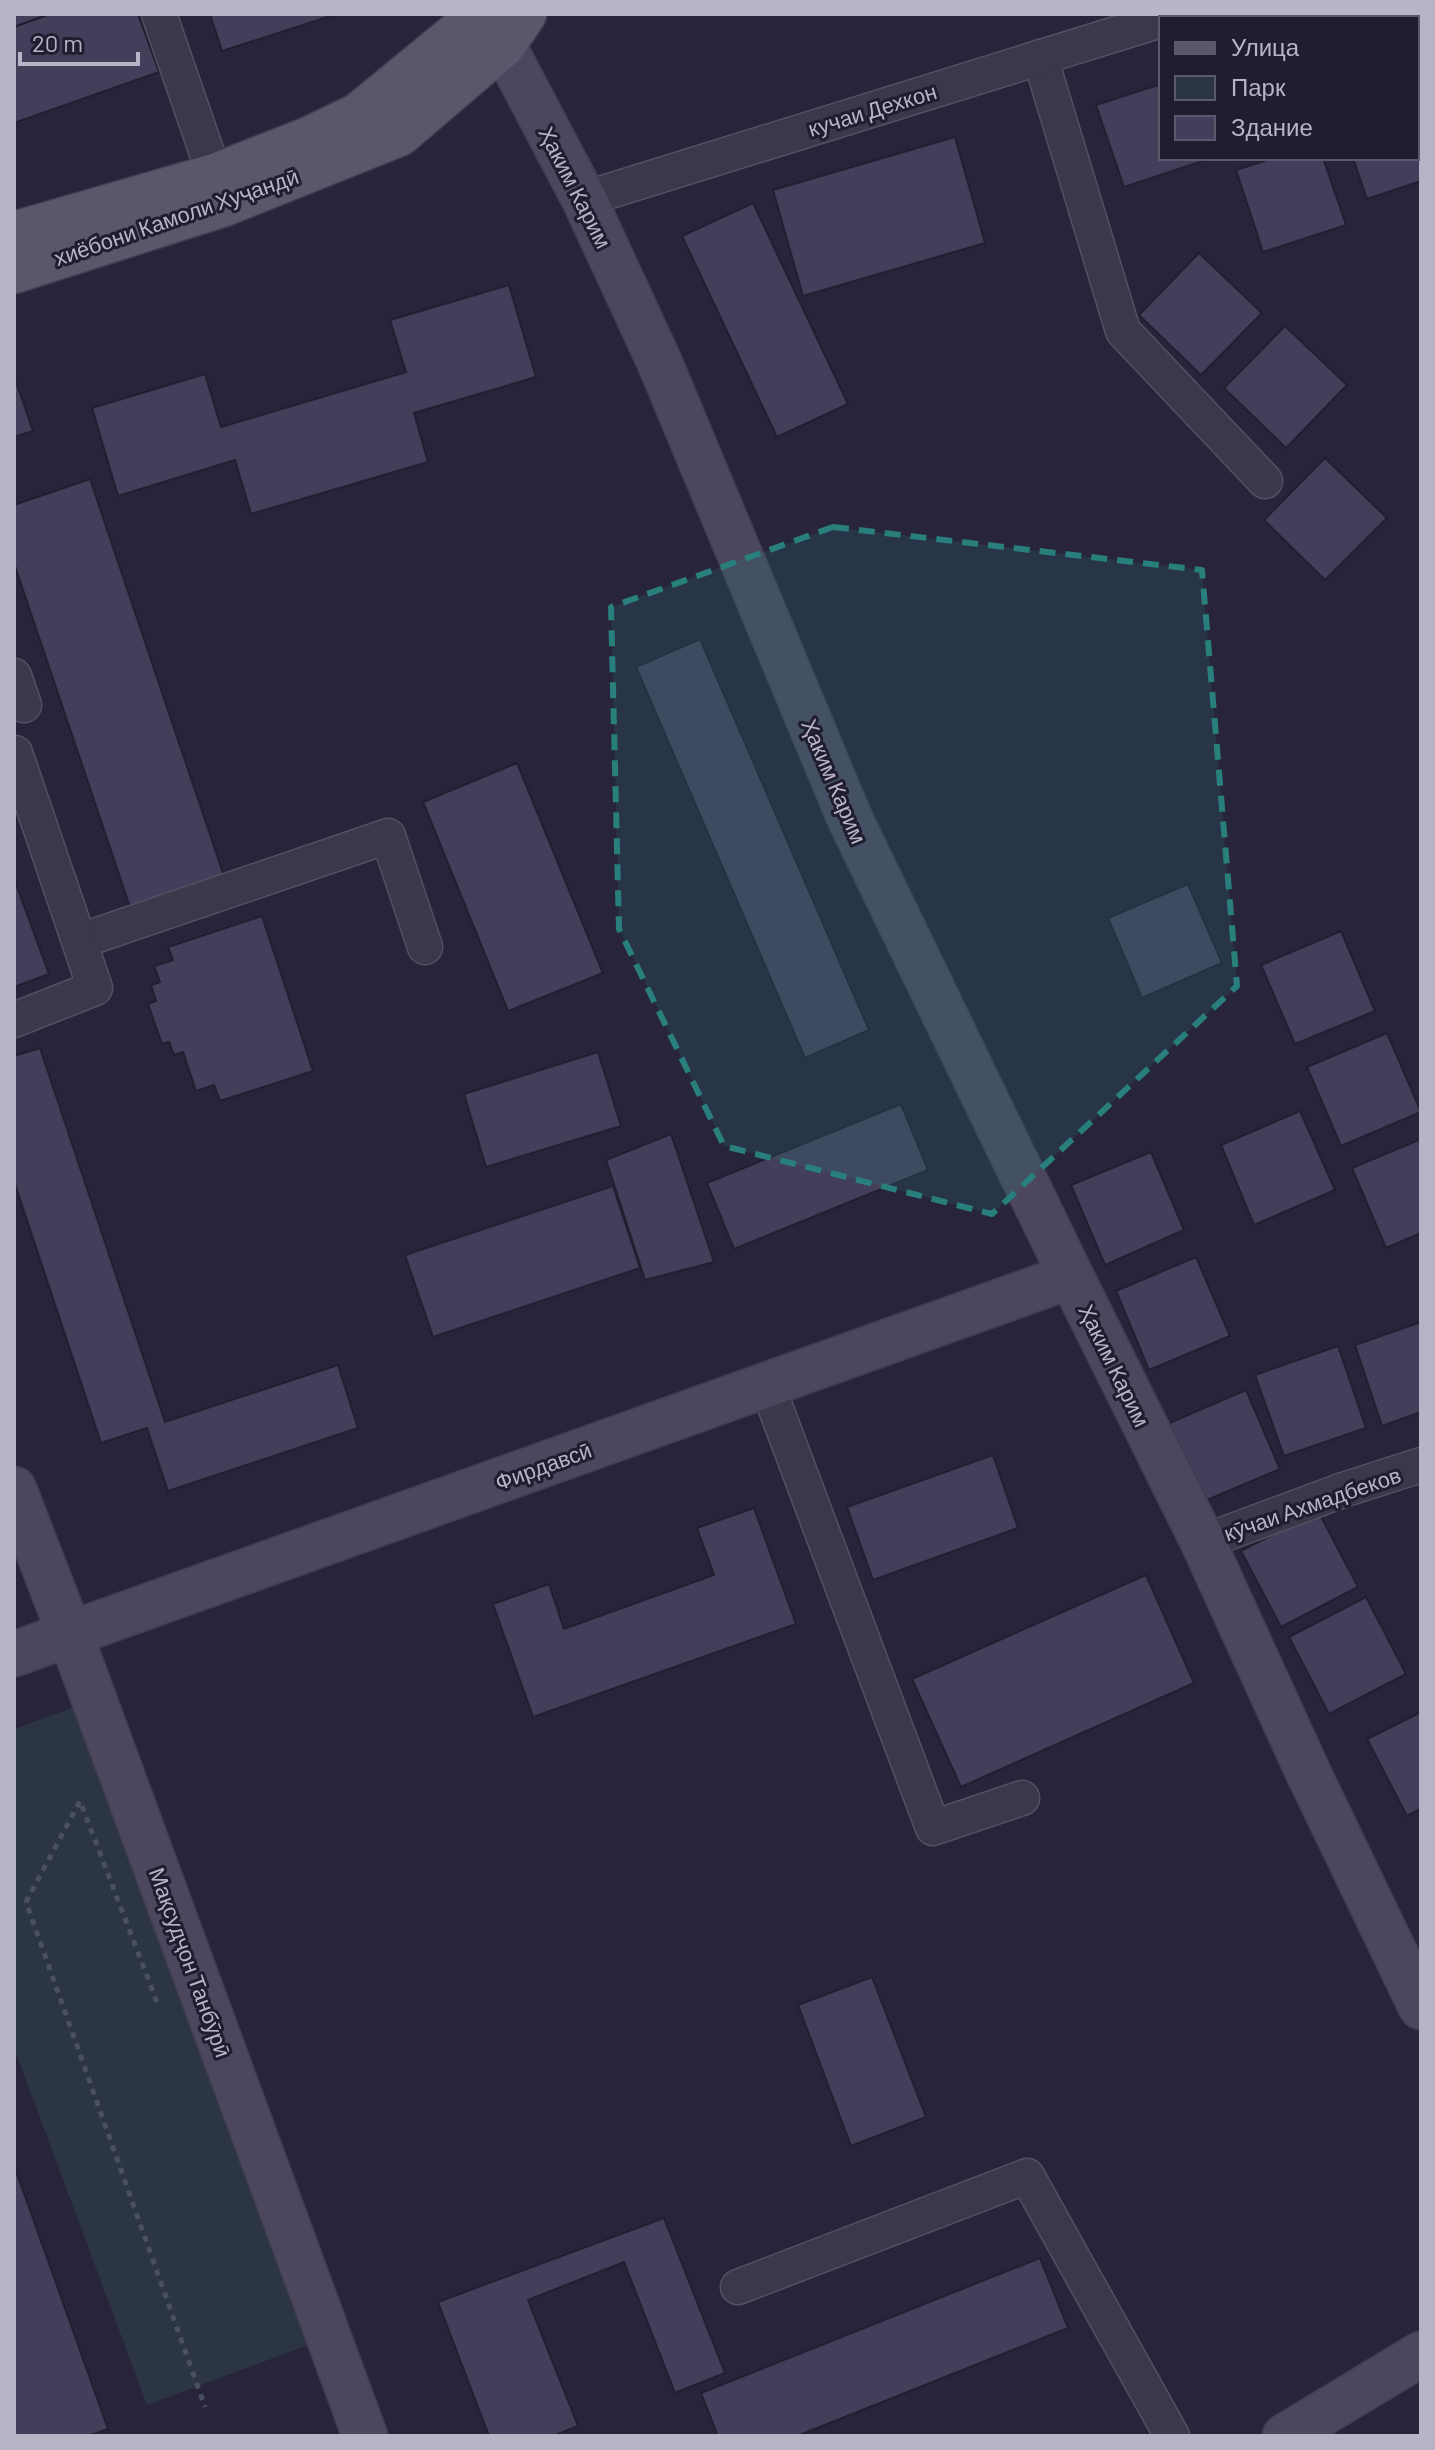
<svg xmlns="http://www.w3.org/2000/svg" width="1435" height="2450" font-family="Barlow,sans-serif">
	<rect width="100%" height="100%" fill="#28243b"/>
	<path fill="#2c3543" d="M83,1704L319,2341L147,2405L14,2048V1729Z"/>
	<g fill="#433e59" stroke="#231f32" stroke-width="2">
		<path d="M14,14H50L14,27Z"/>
		<path d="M50,14H138L159,72L14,123V27Z"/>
		<path d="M210,14H337L222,51Z"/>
		<path d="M1281,14H1347L1349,18H1268Z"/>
		<path d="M1373,14H1421V61L1417,62V18H1374Z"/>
		<path d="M1161,84V158L1206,160L1124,187L1096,105Z"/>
		<path d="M1421,91V181L1367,199L1353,158H1417V92Z"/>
		<path d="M955,137L985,243L803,296L773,190Z"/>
		<path d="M1273,158H1323L1346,225L1263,252L1236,170Z"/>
		<path d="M753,203L848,404L777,437L682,236Z"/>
		<path d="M1199,253L1262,313L1201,375L1139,315Z"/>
		<path d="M509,285L536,377L414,413L428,462L251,514L235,460L118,496L92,408L205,374L221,427L406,372L390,320Z"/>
		<path d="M1285,326L1347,385L1286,448L1224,388Z"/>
		<path d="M14,376L33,431L14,437Z"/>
		<path d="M1325,458L1387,518L1325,580L1264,520Z"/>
		<path d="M90,479L226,882L132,913L14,563V505Z"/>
		<path d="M700,639L869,1030L805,1058L636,667Z"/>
		<path d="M517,763L603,973L508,1011L423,802Z"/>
		<path d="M14,879L49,974L14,987Z"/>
		<path d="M1188,884L1222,963L1142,998L1108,918Z"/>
		<path d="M262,916L313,1071L220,1101L214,1085L196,1091L183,1052L174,1055L169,1042L162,1044L148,1004L156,1001L151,985L160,982L154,966L173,960L168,947Z"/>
		<path d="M1341,931L1375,1011L1295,1044L1261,965Z"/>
		<path d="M1387,1033L1421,1112L1341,1146L1307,1067Z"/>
		<path d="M40,1048L165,1422L338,1365L358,1428L168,1491L147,1428L101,1443L14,1181V1056Z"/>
		<path d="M598,1052L621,1126L486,1167L464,1094Z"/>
		<path d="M901,1104L928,1170L734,1249L707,1183Z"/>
		<path d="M1300,1111L1335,1190L1254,1225L1221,1145Z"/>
		<path d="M671,1134L714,1262L645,1280L606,1160Z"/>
		<path d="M1421,1139V1233L1386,1248L1352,1168Z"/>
		<path d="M1151,1152L1184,1230L1105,1265L1071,1185Z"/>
		<path d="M613,1186L640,1268L433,1337L405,1255Z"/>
		<path d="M1196,1257L1230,1336L1149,1370L1116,1291Z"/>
		<path d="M1421,1322V1412L1382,1426L1355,1345Z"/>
		<path d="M1338,1346L1366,1428L1284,1456L1255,1375Z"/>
		<path d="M1246,1390L1280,1469L1200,1503L1167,1424Z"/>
		<path d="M993,1455L1018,1528L873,1580L847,1507Z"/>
		<path d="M754,1508L796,1624L533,1717L493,1604L549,1584L564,1629L714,1575L697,1528Z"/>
		<path d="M1318,1511L1358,1587L1281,1627L1241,1551Z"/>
		<path d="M1146,1575L1194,1683L961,1787L912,1679Z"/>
		<path d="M1366,1597L1406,1674L1329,1714L1289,1637Z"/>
		<path d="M1421,1712V1808L1407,1816L1367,1739Z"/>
		<path d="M872,1977L926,2117L851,2146L798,2005Z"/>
		<path d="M14,2165L108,2429L88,2436H14Z"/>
		<path d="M664,2218L725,2373L675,2393L624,2262L528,2300L578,2426L553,2436H489L438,2302Z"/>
		<path d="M1040,2258L1068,2328L797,2436H718L701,2393Z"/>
	</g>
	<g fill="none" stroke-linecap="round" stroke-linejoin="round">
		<g stroke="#545063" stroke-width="37">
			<g id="street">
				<path d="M159,14L215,176"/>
				<path d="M1040,57L1123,331L1265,481"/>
				<path d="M584,199L1161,20"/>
				<path d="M14,676L24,705"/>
				<path d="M80,941L388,836L425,947"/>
				<path d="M14,1020L95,988L15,753"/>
				<path d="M767,1385L933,1828L1022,1798"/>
				<path d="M1203,1542L1343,1490L1421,1465"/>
				<path d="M738,2287L1027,2176L1172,2436"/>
			</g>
		</g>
		<g stroke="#423e51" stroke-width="47">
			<g id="secondary">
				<path d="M482,14L503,45L584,199L659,361L850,819L1071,1276L1203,1542L1307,1770L1421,2007"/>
				<path d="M14,1489L70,1634L365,2436"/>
				<path d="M14,1654L1071,1276"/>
				<path d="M1285,2436L1421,2354"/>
			</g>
		</g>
		<g stroke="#423e51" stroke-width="47">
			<g id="primary">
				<path d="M14,234L215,176L307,140L359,115L482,14"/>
				<path d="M14,271L224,204L399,134L503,45L524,14"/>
			</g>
		</g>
		<path stroke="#4b5060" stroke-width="5" stroke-dasharray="6 6" stroke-linecap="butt" d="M157,2002L80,1801L26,1902L205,2407"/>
		<use href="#street" stroke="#3c384b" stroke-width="34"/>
		<use href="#secondary" stroke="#4c465e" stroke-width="44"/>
		<use href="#primary" stroke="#5a566b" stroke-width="44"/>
	</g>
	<path fill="#287f7b" fill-opacity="0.2" stroke="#287f7b" stroke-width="6" stroke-dasharray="16 10" stroke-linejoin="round" d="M833,527L1202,570L1237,986L992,1214L724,1146L619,929L611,607Z"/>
	<g text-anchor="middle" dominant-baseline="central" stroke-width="6" stroke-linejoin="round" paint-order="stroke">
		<g font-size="22" fill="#b8b3c7" stroke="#211d30">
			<text transform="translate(872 109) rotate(-17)">кучаи Дехкон</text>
			<text transform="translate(576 187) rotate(63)">Ҳаким Карим</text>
			<text transform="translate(176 216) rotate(-19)">хиёбони Камоли Хуҷандӣ</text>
			<text transform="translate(835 781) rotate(67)">Ҳаким Карим</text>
			<text transform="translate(1115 1365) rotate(64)">Ҳаким Карим</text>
			<text transform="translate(543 1465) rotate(-20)">Фирдавсӣ</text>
			<text transform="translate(1312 1503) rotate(-19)">кӯчаи Ахмадбеков</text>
			<text transform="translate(191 1962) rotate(70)">Мақсудҷон Танбӯрӣ</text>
		</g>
	</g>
	<rect width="1435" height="2450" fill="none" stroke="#b8b3c7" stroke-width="32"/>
	<rect x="1159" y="16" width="260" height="144" fill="#211d30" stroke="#5d596c" stroke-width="2"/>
	<rect x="1175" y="42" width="40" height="12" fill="#5a566b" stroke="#5d596c" stroke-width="2"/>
	<text x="1231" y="56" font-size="24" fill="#b8b3c7">Улица</text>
	<rect x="1175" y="76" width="40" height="24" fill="#2c3543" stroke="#5d596c" stroke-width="2"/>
	<text x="1231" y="96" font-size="24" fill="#b8b3c7">Парк</text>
	<rect x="1175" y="116" width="40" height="24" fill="#433e59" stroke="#5d596c" stroke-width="2"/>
	<text x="1231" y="136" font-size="24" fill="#b8b3c7">Здание</text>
	<path d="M20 52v12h118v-12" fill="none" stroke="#b8b3c7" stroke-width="4"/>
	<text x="32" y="52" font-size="24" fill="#b8b3c7" stroke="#211d30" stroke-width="6" paint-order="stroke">20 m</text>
</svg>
